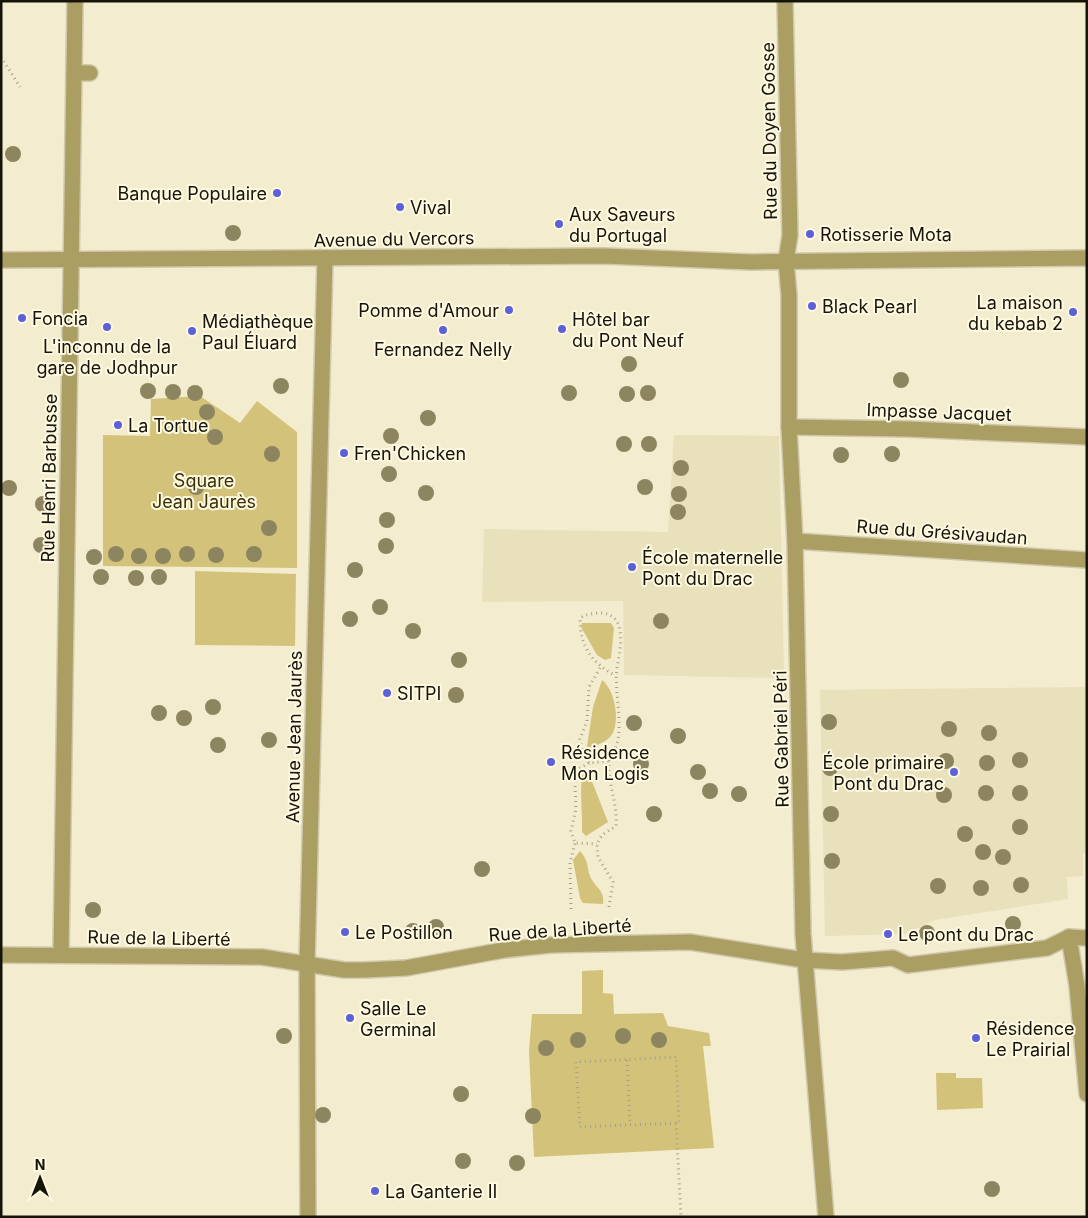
<svg xmlns="http://www.w3.org/2000/svg" width="1088" height="1218" font-family="Inter,sans-serif">
	<rect width="100%" height="100%" fill="#f3ecce"/>
	<g fill="#e9e1bb">
		<path d="M674,435L779,436L784,678L624,675L623,601L482,602L484,529L668,532Z"/>
		<path d="M1087,687V853H1083V876L1067,877L1068,899L935,920L905,934L825,936L820,690Z"/>
	</g>
	<g fill="#d3c37a">
		<path d="M200,396L240,423L257,401L297,432V568L103,566V435L150,436L151,399Z"/>
		<path d="M195,571L296,574L295,646L195,645Z"/>
		<path d="M582,623H611L614,628L611,658L605,660L597,655L581,627Z"/>
		<path d="M602,680C615,690 621,722 611,736C606,742 597,745 590,748L587,746L593,707Z"/>
		<path d="M583,773L589,774L608,822L586,836L582,832C583,816 579,786 583,773Z"/>
		<path d="M580,851C590,862 586,869 592,880C597,888 605,892 603,904L583,903L580,898L573,860Z"/>
		<path d="M603,970V993L613,994L614,1014L663,1013L668,1026L709,1033L711,1046H703L714,1148L534,1157L529,1051L532,1014H582V971Z"/>
		<path d="M936,1073H956V1078H982L983,1108L937,1110Z"/>
	</g>
	<g fill="none" stroke-linecap="round" stroke-linejoin="round">
		<g stroke="#d0c9ae" stroke-width="18">
			<g id="minor">
				<path d="M785,1L790,235L786,261L789,295V427L795,541L803,934L826,1217"/>
				<path d="M74,73H90"/>
				<path d="M1,260L604,256L751,262L1087,258"/>
				<path d="M789,427L908,429L1087,437"/>
				<path d="M795,541L1087,560"/>
				<path d="M1069,937L1077,986L1087,1094"/>
				<path d="M1,955L262,957L344,970H365L406,968L504,950L551,945L690,942L804,960L842,962L893,958L908,965L1047,948L1069,937L1087,938"/>
				<path d="M61,955L75,1"/>
				<path d="M308,1217L307,964L325,258"/>
			</g>
		</g>
		<g stroke="#a6a189" stroke-width="3" stroke-dasharray="1 4" stroke-linecap="butt">
			<path d="M1,57L20,87"/>
			<path d="M600,668L589,687L587,721L580,739L583,754L589,763L609,761"/>
			<path d="M589,763L577,770L575,784L576,809L571,831L575,843L597,844"/>
			<path d="M609,907L613,882L598,857L597,844L602,835L616,826C618,804 607,780 609,762C610,756 615,750 617,744C623,719 614,693 617,668C619,655 625,630 615,619C607,610 593,613 583,616L580,619C580,647 592,663 616,676"/>
			<path d="M571,909L570,863L575,843"/>
			<path d="M627,1060L630,1125"/>
			<path d="M676,1123L580,1127L576,1062L676,1057L679,1122L676,1123L681,1217"/>
		</g>
		<use href="#minor" stroke="#ab9e62" stroke-width="15"/>
	</g>
	<g fill="#8d855f">
		<circle cx="13" cy="154" r="8"/>
		<circle cx="233" cy="233" r="8"/>
		<circle cx="629" cy="364" r="8"/>
		<circle cx="901" cy="380" r="8"/>
		<circle cx="281" cy="386" r="8"/>
		<circle cx="148" cy="391" r="8"/>
		<circle cx="173" cy="392" r="8"/>
		<circle cx="195" cy="393" r="8"/>
		<circle cx="569" cy="393" r="8"/>
		<circle cx="648" cy="393" r="8"/>
		<circle cx="627" cy="394" r="8"/>
		<circle cx="207" cy="412" r="8"/>
		<circle cx="428" cy="418" r="8"/>
		<circle cx="391" cy="436" r="8"/>
		<circle cx="215" cy="437" r="8"/>
		<circle cx="624" cy="444" r="8"/>
		<circle cx="649" cy="444" r="8"/>
		<circle cx="272" cy="454" r="8"/>
		<circle cx="892" cy="454" r="8"/>
		<circle cx="841" cy="455" r="8"/>
		<circle cx="681" cy="468" r="8"/>
		<circle cx="389" cy="474" r="8"/>
		<circle cx="196" cy="487" r="8"/>
		<circle cx="645" cy="487" r="8"/>
		<circle cx="9" cy="488" r="8"/>
		<circle cx="426" cy="493" r="8"/>
		<circle cx="679" cy="494" r="8"/>
		<circle cx="43" cy="504" r="8"/>
		<circle cx="678" cy="512" r="8"/>
		<circle cx="387" cy="520" r="8"/>
		<circle cx="269" cy="528" r="8"/>
		<circle cx="41" cy="545" r="8"/>
		<circle cx="386" cy="546" r="8"/>
		<circle cx="116" cy="554" r="8"/>
		<circle cx="187" cy="554" r="8"/>
		<circle cx="254" cy="554" r="8"/>
		<circle cx="216" cy="555" r="8"/>
		<circle cx="139" cy="556" r="8"/>
		<circle cx="163" cy="556" r="8"/>
		<circle cx="94" cy="557" r="8"/>
		<circle cx="355" cy="570" r="8"/>
		<circle cx="101" cy="577" r="8"/>
		<circle cx="159" cy="577" r="8"/>
		<circle cx="136" cy="578" r="8"/>
		<circle cx="380" cy="607" r="8"/>
		<circle cx="350" cy="619" r="8"/>
		<circle cx="661" cy="621" r="8"/>
		<circle cx="413" cy="631" r="8"/>
		<circle cx="459" cy="660" r="8"/>
		<circle cx="456" cy="695" r="8"/>
		<circle cx="213" cy="707" r="8"/>
		<circle cx="159" cy="713" r="8"/>
		<circle cx="184" cy="718" r="8"/>
		<circle cx="829" cy="722" r="8"/>
		<circle cx="634" cy="723" r="8"/>
		<circle cx="949" cy="729" r="8"/>
		<circle cx="989" cy="733" r="8"/>
		<circle cx="678" cy="736" r="8"/>
		<circle cx="269" cy="740" r="8"/>
		<circle cx="218" cy="745" r="8"/>
		<circle cx="1020" cy="760" r="8"/>
		<circle cx="946" cy="761" r="8"/>
		<circle cx="987" cy="763" r="8"/>
		<circle cx="641" cy="764" r="8"/>
		<circle cx="830" cy="768" r="8"/>
		<circle cx="698" cy="772" r="8"/>
		<circle cx="710" cy="791" r="8"/>
		<circle cx="986" cy="793" r="8"/>
		<circle cx="1020" cy="793" r="8"/>
		<circle cx="739" cy="794" r="8"/>
		<circle cx="944" cy="795" r="8"/>
		<circle cx="654" cy="814" r="8"/>
		<circle cx="831" cy="814" r="8"/>
		<circle cx="1020" cy="827" r="8"/>
		<circle cx="965" cy="834" r="8"/>
		<circle cx="983" cy="852" r="8"/>
		<circle cx="1003" cy="857" r="8"/>
		<circle cx="832" cy="861" r="8"/>
		<circle cx="482" cy="869" r="8"/>
		<circle cx="1021" cy="885" r="8"/>
		<circle cx="938" cy="886" r="8"/>
		<circle cx="981" cy="888" r="8"/>
		<circle cx="93" cy="910" r="8"/>
		<circle cx="1013" cy="924" r="8"/>
		<circle cx="436" cy="927" r="8"/>
		<circle cx="413" cy="931" r="8"/>
		<circle cx="927" cy="933" r="8"/>
		<circle cx="284" cy="1036" r="8"/>
		<circle cx="623" cy="1036" r="8"/>
		<circle cx="578" cy="1040" r="8"/>
		<circle cx="659" cy="1040" r="8"/>
		<circle cx="546" cy="1048" r="8"/>
		<circle cx="461" cy="1094" r="8"/>
		<circle cx="323" cy="1115" r="8"/>
		<circle cx="533" cy="1116" r="8"/>
		<circle cx="463" cy="1161" r="8"/>
		<circle cx="517" cy="1163" r="8"/>
		<circle cx="992" cy="1189" r="8"/>
	</g>
	<g fill="#5d61d9" stroke="#fff9e1" stroke-width="2">
		<circle cx="277" cy="193" r="5"/>
		<circle cx="400" cy="207" r="5"/>
		<circle cx="559" cy="224" r="5"/>
		<circle cx="810" cy="234" r="5"/>
		<circle cx="812" cy="306" r="5"/>
		<circle cx="509" cy="310" r="5"/>
		<circle cx="1073" cy="312" r="5"/>
		<circle cx="22" cy="318" r="5"/>
		<circle cx="107" cy="327" r="5"/>
		<circle cx="562" cy="329" r="5"/>
		<circle cx="443" cy="330" r="5"/>
		<circle cx="192" cy="331" r="5"/>
		<circle cx="118" cy="425" r="5"/>
		<circle cx="344" cy="453" r="5"/>
		<circle cx="632" cy="567" r="5"/>
		<circle cx="387" cy="693" r="5"/>
		<circle cx="551" cy="762" r="5"/>
		<circle cx="954" cy="772" r="5"/>
		<circle cx="345" cy="932" r="5"/>
		<circle cx="888" cy="934" r="5"/>
		<circle cx="350" cy="1018" r="5"/>
		<circle cx="976" cy="1038" r="5"/>
		<circle cx="375" cy="1191" r="5"/>
	</g>
	<g text-anchor="middle" dominant-baseline="central" stroke-width="4" stroke-linejoin="round" paint-order="stroke">
		<g font-size="18" fill="#161409" stroke="#fff9e1">
			<text transform="translate(769 131) rotate(-91)">Rue du Doyen Gosse</text>
			<text transform="translate(394 239) rotate(-1)">Avenue du Vercors</text>
			<text transform="translate(939 412) rotate(2)">Impasse Jacquet</text>
			<text transform="translate(49 478) rotate(-89)">Rue Henri Barbusse</text>
			<text transform="translate(942 532) rotate(4)">Rue du Grésivaudan</text>
			<text transform="translate(294 737) rotate(-89)">Avenue Jean Jaurès</text>
			<text transform="translate(781 739) rotate(-91)">Rue Gabriel Péri</text>
			<text transform="translate(560 930) rotate(-4)">Rue de la Liberté</text>
			<text transform="translate(159 938) rotate(1)">Rue de la Liberté</text>
		</g>
		<g font-size="18" fill="#161409" stroke="#fff9e1" text-anchor="start">
			<text x="267" y="193" text-anchor="end">Banque Populaire</text>
			<text x="410" y="207">Vival</text>
			<text x="569" y="214">Aux Saveurs<tspan x="569" dy="21">du Portugal</tspan></text>
			<text x="820" y="234">Rotisserie Mota</text>
			<text x="1063" y="302" text-anchor="end">La maison<tspan x="1063" dy="21">du kebab 2</tspan></text>
			<text x="822" y="306">Black Pearl</text>
			<text x="499" y="310" text-anchor="end">Pomme d'Amour</text>
			<text x="32" y="318">Foncia</text>
			<text x="572" y="319">Hôtel bar<tspan x="572" dy="21">du Pont Neuf</tspan></text>
			<text x="202" y="321">Médiathèque<tspan x="202" dy="21">Paul Éluard</tspan></text>
			<text x="107" y="346" text-anchor="middle">L'inconnu de la<tspan x="107" dy="21">gare de Jodhpur</tspan></text>
			<text x="443" y="349" text-anchor="middle">Fernandez Nelly</text>
			<text x="128" y="425">La Tortue</text>
			<text x="354" y="453">Fren'Chicken</text>
			<text x="642" y="557">École maternelle<tspan x="642" dy="21">Pont du Drac</tspan></text>
			<text x="397" y="693">SITPI</text>
			<text x="561" y="752">Résidence<tspan x="561" dy="21">Mon Logis</tspan></text>
			<text x="944" y="762" text-anchor="end">École primaire<tspan x="944" dy="21">Pont du Drac</tspan></text>
			<text x="355" y="932">Le Postillon</text>
			<text x="898" y="934">Le pont du Drac</text>
			<text x="360" y="1008">Salle Le<tspan x="360" dy="21">Germinal</tspan></text>
			<text x="986" y="1028">Résidence<tspan x="986" dy="21">Le Prairial</tspan></text>
			<text x="385" y="1191">La Ganterie II</text>
		</g>
		<g font-size="18" fill="#393005" stroke="#fff9e1">
			<text x="204" y="480">Square<tspan x="204" dy="21">Jean Jaurès</tspan></text>
		</g>
	</g>
	<rect width="1088" height="1218" fill="none" stroke="#161409" stroke-width="5"/>
	<g transform="translate(40 1178)" stroke="#fff9e1" stroke-width="4" paint-order="stroke">
	<path d="M0-4L9 19L0 12L-9 19Z" fill="#161409"/>
	<text y="-8" font-size="14" font-weight="bold" text-anchor="middle" fill="#161409">N</text>
	</g>
</svg>
